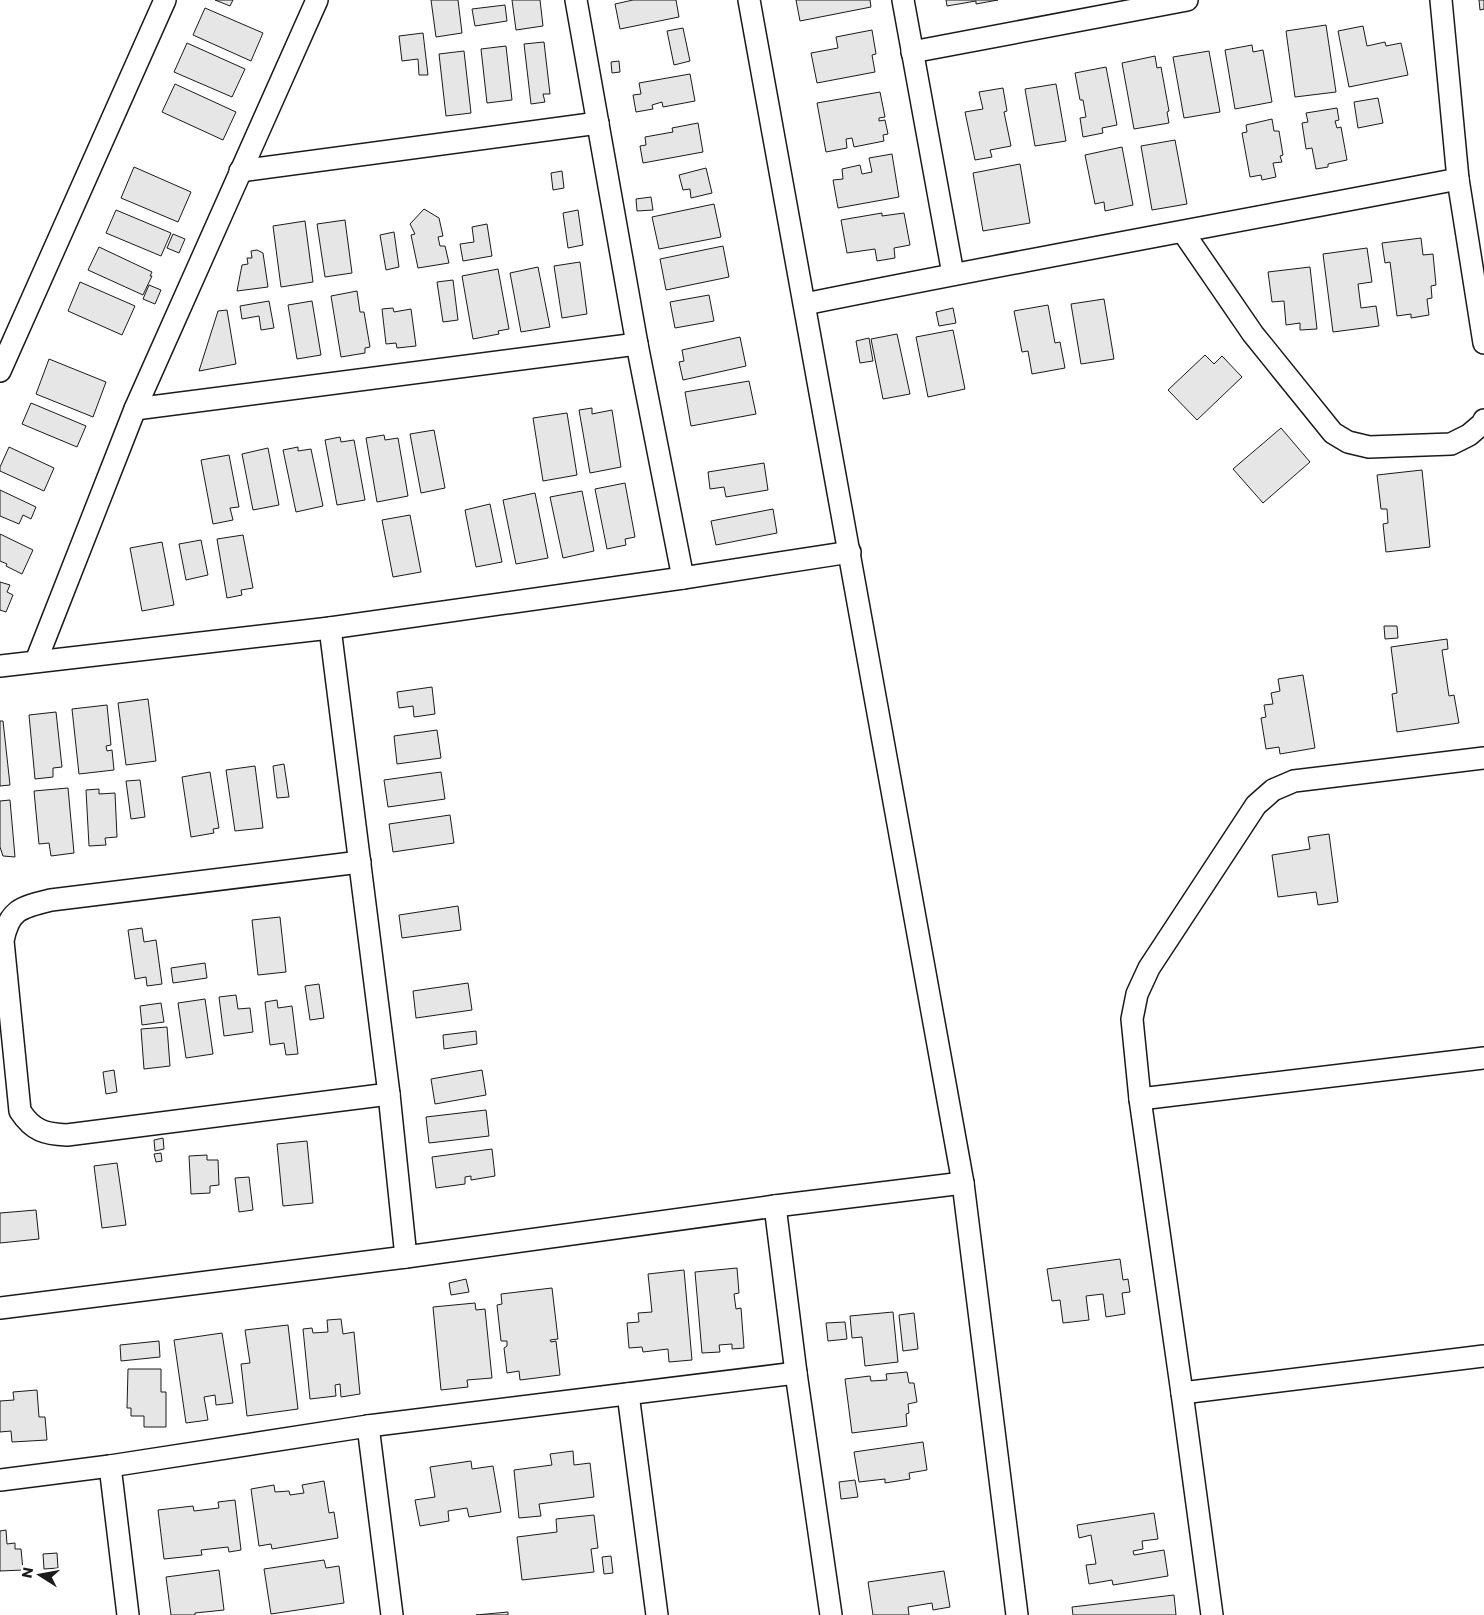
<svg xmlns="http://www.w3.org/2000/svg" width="1484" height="1615" font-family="Poppins,sans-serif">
	<rect width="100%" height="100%" fill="#fff"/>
	<g fill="#e6e6e6" stroke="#1a1a1a">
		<path d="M215,0H233L230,6Z"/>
		<path d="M431,0H458L462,33L436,37Z"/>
		<path d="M512,0H540L543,26L516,30Z"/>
		<path d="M633,0H676L679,17L620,29L615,4Z"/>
		<path d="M796,0H870L871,7L800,21Z"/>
		<path d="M946,0H998L976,4V1L947,6Z"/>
		<path d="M1479,0H1484V9L1480,10Z"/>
		<path d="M505,5L507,21L475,26L472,9Z"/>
		<path d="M205,8L263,33L251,61L193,35Z"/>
		<path d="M1326,25L1336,92L1295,97L1286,31Z"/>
		<path d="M1363,26L1367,46L1385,42L1386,46L1401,43L1408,75L1349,87L1338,31Z"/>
		<path d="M683,28L690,61L674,65L667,31Z"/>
		<path d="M872,30L876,54L872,55L875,72L817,83L811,53L838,48L836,37Z"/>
		<path d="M423,33L428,75H419L418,59L402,61L399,36Z"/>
		<path d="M544,42L550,94H543L545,102L531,104L524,44Z"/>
		<path d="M187,43L245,69L232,97L174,72Z"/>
		<path d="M1252,45L1253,52L1263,50L1272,102L1235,109L1225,50Z"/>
		<path d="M506,46L512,100L487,103L481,49Z"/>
		<path d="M464,51L471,113L446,116L439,54Z"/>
		<path d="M1209,51L1220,112L1184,118L1173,57Z"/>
		<path d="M1155,56L1157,68L1161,67L1169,111L1167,112L1169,123L1134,129L1122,63Z"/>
		<path d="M619,61L620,72L612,73L611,62Z"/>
		<path d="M1106,67L1117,125L1102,128L1103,133L1083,137L1080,118L1086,117L1083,100H1080L1075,73Z"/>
		<path d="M690,74L695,101L663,107L662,102L652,105L653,109L636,112L633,95L641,94L639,83Z"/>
		<path d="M175,84L236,112L223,140L162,112Z"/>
		<path d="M1056,84L1066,141L1035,146L1025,89Z"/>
		<path d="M1003,88L1007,111L1004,112L1011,146L990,150L992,157L975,160L965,112L983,109L979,92Z"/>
		<path d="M880,92L885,117L879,118V121L885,120L888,134L883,135L884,141L854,147L852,138L846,139L847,148L826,152L817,103Z"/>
		<path d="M1378,98L1383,123L1358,128L1354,102Z"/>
		<path d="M1337,108L1339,120L1335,121L1337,128L1341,127L1347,160L1328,164V167L1316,169L1312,148L1306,149L1302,123L1308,122L1306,113Z"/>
		<path d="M1272,119L1274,131H1279L1283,155L1280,156L1282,162L1273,163L1276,177L1262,180L1261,175L1250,177L1242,133L1247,132L1246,125Z"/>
		<path d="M698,123L703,152L643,163L640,146L646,145L645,137L673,132L672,128Z"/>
		<path d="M1175,140L1187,204L1152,210L1141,146Z"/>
		<path d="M1122,147L1133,205L1105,211L1104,202L1095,204L1085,155Z"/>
		<path d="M892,154L899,197L838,208L833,180L843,179L842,169L860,165L862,174L872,172L869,158Z"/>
		<path d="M1020,164L1030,223L983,231L973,173Z"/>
		<path d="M134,167L191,192L178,222L121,198Z"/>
		<path d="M706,168L712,193L691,198L690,189L683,190L679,175Z"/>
		<path d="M562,171L564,188L553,190L551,173Z"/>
		<path d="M651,197L653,210L637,211L636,199Z"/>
		<path d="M714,204L721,237L659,249L652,217Z"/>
		<path d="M424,209L439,218L443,236L438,237L440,246H445L449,263L418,268L411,235L415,234L410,224Z"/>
		<path d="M116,210L171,233L161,256L106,233Z"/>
		<path d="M578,210L583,245L568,248L563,213Z"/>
		<path d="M882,213V216L904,213L910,245L894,248L895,258L877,261L875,249L847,253L841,220Z"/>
		<path d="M345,220L352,273L325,277L317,224Z"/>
		<path d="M305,221L313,282L281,287L273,226Z"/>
		<path d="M487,224L492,256L463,261L460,244L474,242L472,227Z"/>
		<path d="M394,232L399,267L386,270L380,235Z"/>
		<path d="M173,234L185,239L179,253L167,248Z"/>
		<path d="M1421,238L1423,255L1433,254L1436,285L1431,286L1432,298L1427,299L1429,315L1411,318V314L1397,316L1390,262L1385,263L1382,243Z"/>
		<path d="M723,246L729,277L666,290L660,259Z"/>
		<path d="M99,247L152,272L150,276H152L143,295L88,270Z"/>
		<path d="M1367,248L1372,282L1358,284L1361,308L1376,306L1379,326L1333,332L1323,254Z"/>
		<path d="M257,250L263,253L268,287L237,291L242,265L248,264L247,258H252L251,251Z"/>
		<path d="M580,262L587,314L562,318L554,266Z"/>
		<path d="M538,267L550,327L521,332L510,273Z"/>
		<path d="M1310,267L1317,329L1300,330V323L1286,325L1284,301L1272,302L1268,272Z"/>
		<path d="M498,269L509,329L498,331L499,334L473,339L462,276Z"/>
		<path d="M453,280L458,320L443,322L437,282Z"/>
		<path d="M80,282L135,306L122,335L68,311Z"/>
		<path d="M149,285L161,290L155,304L143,299Z"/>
		<path d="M357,291L360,312H364L370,347L365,348V353L341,357L331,296Z"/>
		<path d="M709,295L714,321L675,328L670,302Z"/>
		<path d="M1104,299L1114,359L1081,364L1071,304Z"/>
		<path d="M269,301L274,328L261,330L259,316L242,319L240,306Z"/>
		<path d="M312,301L321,355L297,359L288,305Z"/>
		<path d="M1048,305L1055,343L1060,342L1065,368L1032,374L1028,351L1022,352L1014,311Z"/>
		<path d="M393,308L394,312L411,309L416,346L397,348L396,343L386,344L382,309Z"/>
		<path d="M953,308L956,323L939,326L936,312Z"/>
		<path d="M227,310L236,364L199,371L218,311Z"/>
		<path d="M953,330L965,389L928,397L916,337Z"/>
		<path d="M897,334L910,394L883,399L871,339Z"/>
		<path d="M740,337L746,366L683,380L679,362L684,361L682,350Z"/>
		<path d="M869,338L873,361L860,363L856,341Z"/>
		<path d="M1205,355L1214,364L1222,356L1242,377L1197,420L1168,390Z"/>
		<path d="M49,359L106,382L93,417L36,394Z"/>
		<path d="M749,381L756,414L691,426L685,392Z"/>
		<path d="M31,403L86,426L77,447L22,424Z"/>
		<path d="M592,408V414L612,410L621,467L590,473L579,410Z"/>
		<path d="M567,413L577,475L543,481L533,418Z"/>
		<path d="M1281,428L1310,462L1263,503L1233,469Z"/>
		<path d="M434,430L445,488L421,493L410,434Z"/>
		<path d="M384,435L385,440L398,438L408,496L377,502L366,438Z"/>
		<path d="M340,437L341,442L354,440L365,500L337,505L325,440Z"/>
		<path d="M9,447L54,468L44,491L0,471V467Z"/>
		<path d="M298,447V451L311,449L323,506L296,512L283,450Z"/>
		<path d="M268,448L279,505L253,510L242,454Z"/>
		<path d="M229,455L239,507L230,508L233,520L213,524L201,460Z"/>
		<path d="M764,463L768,490L726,497L724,487L710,489L708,472Z"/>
		<path d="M1422,470L1430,547L1386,552L1383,524L1388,523L1387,509H1381L1377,475Z"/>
		<path d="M625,483L635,537L625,539L626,545L607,549L595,489Z"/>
		<path d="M0,490L36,507L31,519L23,515L19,524L0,516Z"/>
		<path d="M582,491L594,551L563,558L550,497Z"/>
		<path d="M535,493L548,558L516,564L503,500Z"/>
		<path d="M490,504L502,562L476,567L465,510Z"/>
		<path d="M773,509L777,533L716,545L711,521Z"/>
		<path d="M410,515L421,572L393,577L382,520Z"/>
		<path d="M0,534L33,550L22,574L6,566L7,564L0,561Z"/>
		<path d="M243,535L253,588L241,590L242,595L227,598L217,539Z"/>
		<path d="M201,540L208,575L186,580L179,544Z"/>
		<path d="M162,542L174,605L142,611L130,548Z"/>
		<path d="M0,582L10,585L7,592L13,595L6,612L0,610Z"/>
		<path d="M1384,626H1397L1398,638L1385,639Z"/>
		<path d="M1447,639L1448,649L1442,650L1449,696L1454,695L1459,723L1397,732L1392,694L1397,693L1391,647Z"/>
		<path d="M1303,675L1315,748L1280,754L1279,747L1266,749L1261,718L1266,717L1264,705L1273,704L1271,693L1280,691L1278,679Z"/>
		<path d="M432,687L435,714L414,717L413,706L399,708L397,692Z"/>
		<path d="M148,699L156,761L126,765L118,703Z"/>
		<path d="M107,705L111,745L106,746L107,751L112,750L114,770L79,774L72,709Z"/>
		<path d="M56,712L62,767L53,768V777L35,779L29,715Z"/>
		<path d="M0,721H3L10,785L0,786Z"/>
		<path d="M437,730L441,758L397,764L394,736Z"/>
		<path d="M284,764L289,797L277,798L273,766Z"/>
		<path d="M255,766L263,828L235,831L226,770Z"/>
		<path d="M210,772L219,828L213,829L214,833L191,837L182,777Z"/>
		<path d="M441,772L445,799L388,807L384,780Z"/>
		<path d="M140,780L145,817L131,819L126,781Z"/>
		<path d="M68,788L74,853L51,856L49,843L39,844L34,791Z"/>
		<path d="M99,789V794L115,793L117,837L105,838L106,845L89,846L86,790Z"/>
		<path d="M10,800L15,857L3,856L0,847V801Z"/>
		<path d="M450,815L454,843L393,852L389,824Z"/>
		<path d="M1329,834L1338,902L1318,905L1316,892L1278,897L1272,855L1310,849L1308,837Z"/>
		<path d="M458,906L461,930L402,938L399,915Z"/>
		<path d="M280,917L286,972L258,975L252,920Z"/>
		<path d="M142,928L144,942L156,940L162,984L147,986L146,977L135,979L128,930Z"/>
		<path d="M205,963L207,978L173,983L171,968Z"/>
		<path d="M468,983L472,1010L416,1018L413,991Z"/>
		<path d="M319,984L324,1018L310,1020L305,986Z"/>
		<path d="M236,995L238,1009L250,1008L253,1032L224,1036L219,997Z"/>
		<path d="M205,999L213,1054L186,1058L178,1003Z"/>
		<path d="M277,1000L278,1008L292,1006L298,1054L286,1055L284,1043L270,1045L265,1002Z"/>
		<path d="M161,1003L164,1022L142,1025L140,1006Z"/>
		<path d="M167,1027L170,1066L144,1069L141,1029Z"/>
		<path d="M476,1031L477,1044L444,1049L443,1035Z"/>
		<path d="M114,1070L117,1092L106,1094L103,1072Z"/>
		<path d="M482,1070L486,1095L435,1104L431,1079Z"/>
		<path d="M486,1110L489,1136L429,1143L426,1117Z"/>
		<path d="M163,1138L164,1149L155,1151L154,1140Z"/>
		<path d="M307,1141L313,1203L283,1206L277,1144Z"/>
		<path d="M492,1149L495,1176L471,1180V1176L465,1177V1184L436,1188L432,1157Z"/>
		<path d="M161,1153L162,1161L156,1162L154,1154Z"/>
		<path d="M207,1155V1160H218L219,1185L210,1186V1193L191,1194L189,1156Z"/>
		<path d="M117,1163L126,1225L102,1228L94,1166Z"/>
		<path d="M249,1177L253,1210L239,1212L235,1178Z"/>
		<path d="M36,1210L39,1239L0,1243V1213Z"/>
		<path d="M1120,1259L1123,1280L1128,1279L1130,1292L1122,1293L1125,1314L1106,1317L1103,1294L1086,1296L1089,1320L1063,1323L1060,1300L1052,1301L1047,1269Z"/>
		<path d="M737,1268L739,1293L734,1294L736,1309L741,1308L744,1348L732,1349V1344L719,1345L720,1352L702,1353L695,1272Z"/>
		<path d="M684,1270L692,1360L669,1362L668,1349L643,1352L642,1347L629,1348L627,1323L639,1322L638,1313L652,1312L648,1274Z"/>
		<path d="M466,1279L469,1292L451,1295L449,1283Z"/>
		<path d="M552,1288L558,1339L550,1340L551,1342L556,1341L560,1375L520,1380L519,1371L507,1373L504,1348L507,1346V1341H501L497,1305L502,1304L501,1294Z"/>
		<path d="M475,1303L476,1310L485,1309L492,1378L467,1380L468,1387L441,1390L433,1307Z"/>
		<path d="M893,1312L898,1362L865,1366L862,1337L852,1338L850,1316Z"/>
		<path d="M914,1313L918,1349L903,1351L899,1315Z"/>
		<path d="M341,1319L343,1334L354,1332L360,1394L341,1397L340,1384L335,1385L336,1396L310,1399L303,1329L312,1328L313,1333L328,1332L327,1320Z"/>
		<path d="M845,1322L847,1339L828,1341L826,1323Z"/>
		<path d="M288,1325L298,1409L247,1416L241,1364L250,1363L245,1330Z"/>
		<path d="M222,1333L233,1403L216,1405L215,1395L204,1397L208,1420L186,1423L174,1340Z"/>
		<path d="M159,1341L160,1357L121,1361L120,1345Z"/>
		<path d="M128,1369H161V1392H166V1427H144V1416H131V1408H127Z"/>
		<path d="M907,1372L909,1383H914L917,1402L908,1404L909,1413L906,1414L907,1426L852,1433L845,1379L870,1376L871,1381L887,1380L886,1374Z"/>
		<path d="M37,1390L39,1417H45L47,1440L12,1442L11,1431L0,1432V1401L14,1400L13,1392Z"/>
		<path d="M923,1442L927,1470L909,1473L910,1479L885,1483V1479L859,1482L854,1452Z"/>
		<path d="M573,1451L574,1465L590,1463L594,1497L539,1504L541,1516L519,1518L514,1470L552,1465L550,1454Z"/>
		<path d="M471,1461L472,1469L493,1466L501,1512L469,1517L467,1508L448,1511L449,1521L420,1526L415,1500L435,1497L430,1467Z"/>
		<path d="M855,1480L858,1497L841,1499L839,1482Z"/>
		<path d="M324,1481L329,1513L334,1512L338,1538L272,1549L271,1544L259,1546L251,1489L274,1485L275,1492L289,1491L290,1495L304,1493L302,1485Z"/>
		<path d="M235,1500L241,1550L229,1552L228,1547L201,1550L202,1555L164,1559L158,1510L193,1506L194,1511L219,1508L218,1502Z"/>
		<path d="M1154,1513L1158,1539L1142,1541L1143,1549L1133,1551L1134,1555L1164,1550L1168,1576L1113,1585L1112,1580L1089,1584L1086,1565L1096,1564L1091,1535L1079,1538L1077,1525Z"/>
		<path d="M594,1515L598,1548L591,1549L594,1572L522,1580L517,1537L557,1532L556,1519Z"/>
		<path d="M6,1530L7,1544L15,1543V1549H21L23,1570L0,1571V1531Z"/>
		<path d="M57,1553L58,1568L44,1569L43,1554Z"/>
		<path d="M611,1556L613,1573L604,1574L602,1557Z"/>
		<path d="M324,1560L326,1568L339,1566L344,1603L271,1614L264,1569Z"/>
		<path d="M219,1570L224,1610L195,1613V1615H171L166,1577Z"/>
		<path d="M944,1571L950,1607L933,1610L932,1603L908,1607L909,1615H873L868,1582Z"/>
		<path d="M1174,1595L1176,1615H1073L1072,1607Z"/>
		<path d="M508,1612V1615H476Z"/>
	</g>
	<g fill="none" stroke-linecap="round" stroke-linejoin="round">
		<g stroke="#1a1a1a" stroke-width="24">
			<g id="street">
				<path d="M576,0L637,344L683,578"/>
				<path d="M749,0L963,1183L1017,1615"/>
				<path d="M903,0L953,274"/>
				<path d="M1441,0L1458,179L1484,343"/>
				<path d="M912,52L1187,0"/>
				<path d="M240,171L598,123"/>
				<path d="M1183,232L1253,334L1333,433L1348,442L1369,447L1451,444L1469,435L1482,424L1484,420"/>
				<path d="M805,304C1022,260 1241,221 1458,179"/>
				<path d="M0,371L165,0"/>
				<path d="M135,409L637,344"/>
				<path d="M330,628L389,1094L406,1257"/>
				<path d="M36,661L135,409L317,0"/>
				<path d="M0,666L330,628L683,578L850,552"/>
				<path d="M360,862L51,900C22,907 9,909 3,941L20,1111C33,1131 45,1134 67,1135L389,1094"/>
				<path d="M1140,1099L1484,1058"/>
				<path d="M775,1206L796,1373L831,1615"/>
				<path d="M0,1308L406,1257L775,1206L963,1183"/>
				<path d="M1182,1393L1484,1356"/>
				<path d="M628,1394L657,1615"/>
				<path d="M368,1426L392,1615"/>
				<path d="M110,1466L128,1615"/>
				<path d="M0,1480L110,1466L368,1426L796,1373"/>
				<path d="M1212,1615L1182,1393L1140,1099L1132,1019L1137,994L1149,968L1256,805L1273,790L1294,781L1484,758"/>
			</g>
		</g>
		<use href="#street" stroke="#fff" stroke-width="21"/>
	</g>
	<g transform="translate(40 1575) rotate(281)" stroke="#ffffff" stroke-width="4" paint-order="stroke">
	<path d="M0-4L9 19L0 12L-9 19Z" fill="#1a1a1a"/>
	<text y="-8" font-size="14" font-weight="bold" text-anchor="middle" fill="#1a1a1a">N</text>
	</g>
</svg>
